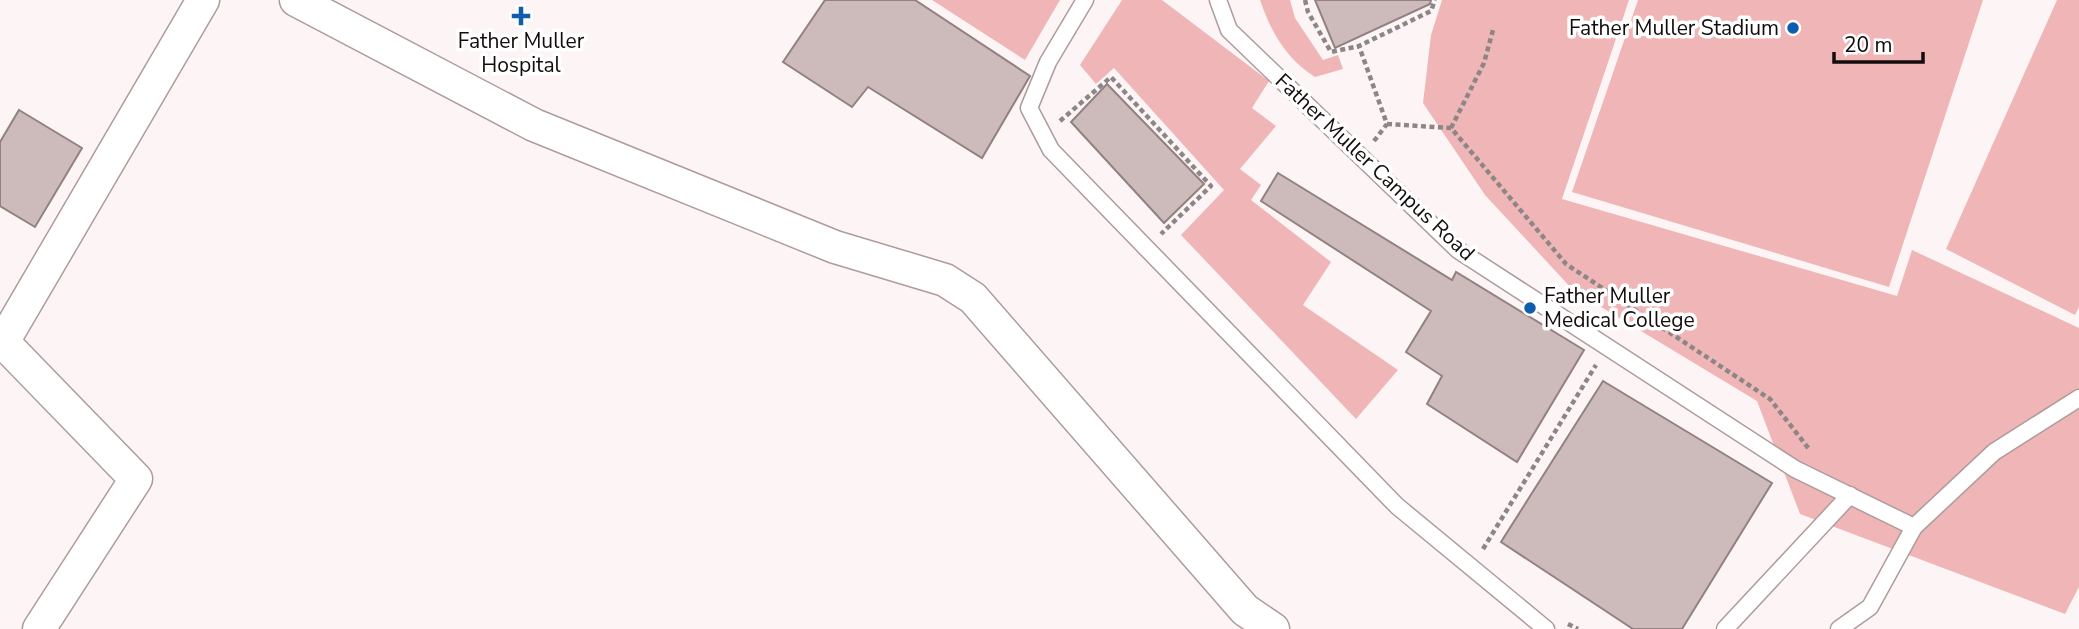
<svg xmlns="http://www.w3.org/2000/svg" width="2079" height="629" font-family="'Nunito Sans',sans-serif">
	<rect width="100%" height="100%" fill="#fdf5f5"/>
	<g fill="#f0b5b6">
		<path d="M932,0H1060L1025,60Z"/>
		<path d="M1122,0H1162L1269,81L1252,108L1276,126L1240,169L1261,185L1251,200L1331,262L1303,305L1398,370L1356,419L1181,235L1224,190L1114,68L1096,84L1080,65Z"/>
		<path d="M1260,0H1290L1295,18L1323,60L1338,55L1343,69L1315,77C1286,59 1271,32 1260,0Z"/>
		<path d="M1442,0H1629L1562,199L1897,296L1912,250L2079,328V587L2065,614L1800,514L1757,401L1573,290L1485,195L1423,103L1431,35Z"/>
		<path d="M1638,0H1983L1889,287L1572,192Z"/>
		<path d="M2057,0H2079V307L2075,315L1946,249Z"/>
	</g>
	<g fill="#cdbbbb" stroke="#938181" stroke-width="2">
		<path d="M825,0H915L1030,76L982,158L868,87L852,107L783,62Z"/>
		<path d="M1315,0H1431L1430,4L1335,48Z"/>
		<path d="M1107,84L1204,184L1164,223L1071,122Z"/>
		<path d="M19,110L82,148L35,227L0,206V142Z"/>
		<path d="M1278,173L1452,280L1456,272L1584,350L1517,462L1427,404L1442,376L1406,352L1431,311L1261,201Z"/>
		<path d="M1603,381L1772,483L1682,629H1633L1501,542Z"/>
	</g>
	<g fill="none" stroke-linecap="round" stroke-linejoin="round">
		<g stroke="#ae9c9c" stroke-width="19">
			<g id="lane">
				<path d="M1085,0L1048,62L1029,108L1051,150L1397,506L1546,629"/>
				<path d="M1218,0L1229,30L1458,250L1795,469L1914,527"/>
				<path d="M1725,629L1850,495"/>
				<path d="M1839,629L1870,607L1914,527L1994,452L2079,398"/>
			</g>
		</g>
		<g stroke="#ae9c9c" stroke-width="35">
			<g id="street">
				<path d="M296,0L534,125L835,247L945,280L973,298L1245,610L1273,629"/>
				<path d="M39,629L136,479L3,342L203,0"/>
			</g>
		</g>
		<g stroke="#8d8686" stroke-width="4.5" stroke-dasharray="5 3.5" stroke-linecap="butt">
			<path d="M1305,0L1308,12L1331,52L1359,46"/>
			<path d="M1060,121L1111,77L1211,186L1161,234"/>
			<path d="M1387,124L1451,128L1566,264L1770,399L1809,449"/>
			<path d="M1451,128L1484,63L1493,30"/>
			<path d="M1374,141L1387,124L1359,46L1431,11L1435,0"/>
			<path d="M1483,549L1596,365"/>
			<path d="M1568,624L1578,629"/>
		</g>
		<use href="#lane" stroke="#fff" stroke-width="16"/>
		<use href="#street" stroke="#fff" stroke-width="32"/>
	</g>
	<g fill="#0e5ead" stroke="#fff" stroke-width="2.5">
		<path d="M517.5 5.5h7v7h7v7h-7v7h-7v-7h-7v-7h7z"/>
		<circle cx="1793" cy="28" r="7"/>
		<circle cx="1530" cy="308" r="7"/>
	</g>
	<g text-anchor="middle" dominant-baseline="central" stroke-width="7" stroke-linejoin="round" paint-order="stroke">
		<g font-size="21" fill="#120c0c" stroke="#fff" text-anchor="end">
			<text x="1779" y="28">Father Muller Stadium</text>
			<text x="521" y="41" text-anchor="middle">Father Muller<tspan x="521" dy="24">Hospital</tspan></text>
			<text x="1544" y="296" text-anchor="start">Father Muller<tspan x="1544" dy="24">Medical College</tspan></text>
		</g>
		<g font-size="21" fill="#120c0c" stroke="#fff">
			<text transform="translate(1375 167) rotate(43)">Father Muller Campus Road</text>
		</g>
	</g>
	<path d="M1834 52v10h89v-10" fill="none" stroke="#120c0c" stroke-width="3.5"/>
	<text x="1844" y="52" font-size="21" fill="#120c0c" stroke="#ffffff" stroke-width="5" paint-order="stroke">20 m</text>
</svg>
